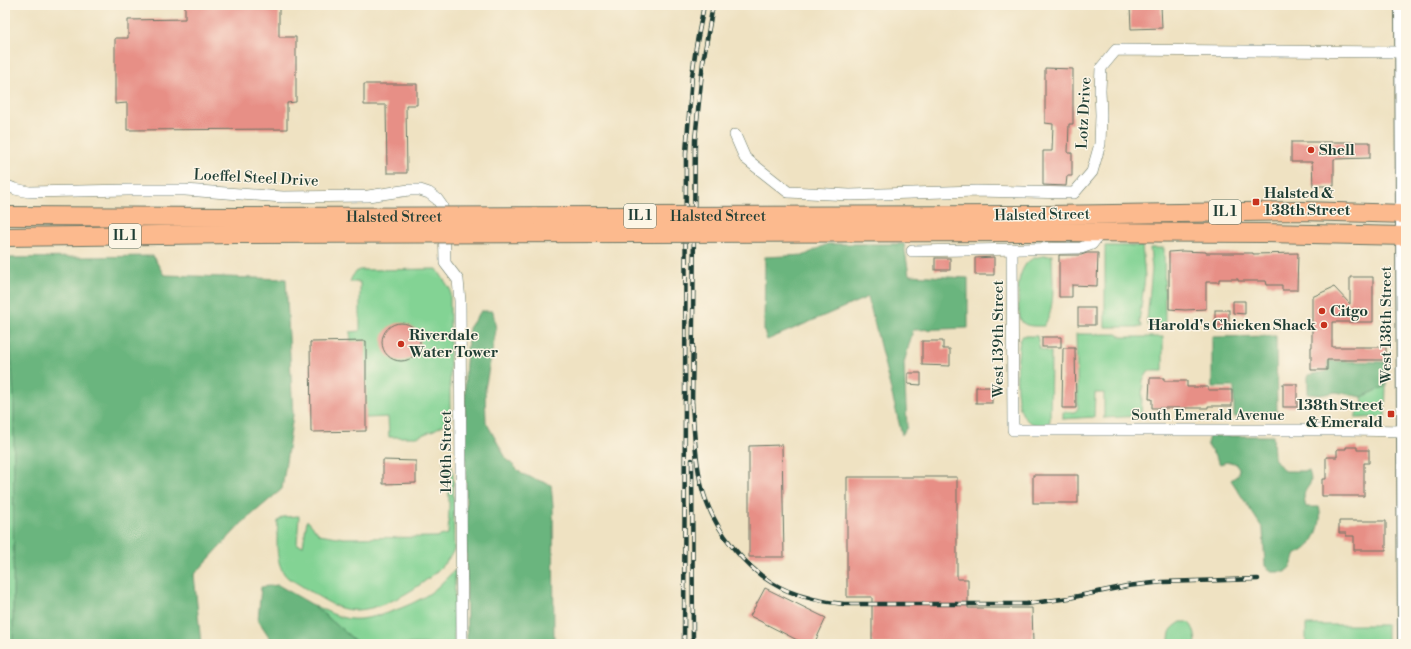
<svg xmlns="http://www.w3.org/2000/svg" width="1411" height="649" font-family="'Libre Bodoni',serif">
	<rect width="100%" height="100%" fill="#fcf5e5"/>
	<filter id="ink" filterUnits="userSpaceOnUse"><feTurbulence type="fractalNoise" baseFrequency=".025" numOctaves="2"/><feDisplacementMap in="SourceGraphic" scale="8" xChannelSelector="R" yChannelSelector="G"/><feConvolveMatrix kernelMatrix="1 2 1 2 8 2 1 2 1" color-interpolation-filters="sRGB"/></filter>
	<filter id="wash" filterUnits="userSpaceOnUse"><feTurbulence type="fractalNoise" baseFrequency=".012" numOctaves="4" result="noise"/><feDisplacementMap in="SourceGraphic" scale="16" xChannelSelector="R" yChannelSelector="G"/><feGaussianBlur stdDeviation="0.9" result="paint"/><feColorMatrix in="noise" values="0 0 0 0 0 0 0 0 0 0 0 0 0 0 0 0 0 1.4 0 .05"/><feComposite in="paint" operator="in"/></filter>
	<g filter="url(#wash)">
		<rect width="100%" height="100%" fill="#efe2c2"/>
		<g fill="#83d394" stroke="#518864">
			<path d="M1105,246H1142L1145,277L1139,322L1142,327H1105Z"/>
			<path d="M1150,248H1164L1165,325H1148L1147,320L1152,269Z"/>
			<path d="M1052,255C1052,278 1057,305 1044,326C1038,326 1028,327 1023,323C1017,318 1018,289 1019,281C1020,275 1023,268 1026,264C1032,256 1044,256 1052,255Z"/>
			<path d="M5,258H9V319L14,398L13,644H5Z"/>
			<path d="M437,269L450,289V421L434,430L417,437H389L388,417L366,418L351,341L350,332L360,331V282H350C352,276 354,273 359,270Z"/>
			<path d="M1076,334H1117L1123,337H1163V371H1149L1143,380L1141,416L1104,418V393H1095L1094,417L1063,419V412H1074L1078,409Z"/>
			<path d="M1022,336H1037L1040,349L1051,352L1050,420L1049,424C1044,424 1037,425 1033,424C1009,415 1018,359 1020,338Z"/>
			<path d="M1386,386L1385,417L1356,418V414L1363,405L1362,397Z"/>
			<path d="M446,460L451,464L453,473L454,550C439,579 375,620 341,608C322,601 305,587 288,578C274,566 277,538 278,521L283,517L299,516L297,544L303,546L307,520L319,534L344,538L437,537L448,534C449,516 451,477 443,461Z"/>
			<path d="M455,570L454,644H359L313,605C325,610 338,618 351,619C371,621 411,606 427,595C437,589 446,578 455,570Z"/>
			<path d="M1181,622H1188C1195,628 1195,635 1196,644H1169C1169,631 1170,629 1181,622Z"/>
			<rect x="1306" y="625" width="81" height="19"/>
		</g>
		<g fill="#6ab57e" stroke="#447959">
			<path d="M827,244H904L909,275L968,278V328L913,330L904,363L907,427L902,435L868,297L767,340L764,331L765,257L805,255Z"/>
			<path d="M153,256L164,275L286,279L293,415L282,489L242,523L194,575L201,644H13L14,398L9,319V258Z"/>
			<path d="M481,311H493L496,330L485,389L486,422L506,458L522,474L551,485L553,506L554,644H467L465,375L469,328Z"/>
			<path d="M1276,336L1277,416L1234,417V387H1212V337Z"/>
			<path d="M1328,361L1386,362V386L1362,397L1336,392L1320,395L1308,394V375L1327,371Z"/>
			<path d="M1209,436H1273L1274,458L1284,471H1309C1315,487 1305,485 1304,496C1304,499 1305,504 1306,507H1319C1324,524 1313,549 1296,554L1291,566L1286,572H1273L1265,566L1263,529L1231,480L1238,475L1239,468L1235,463L1227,462L1220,464L1207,444Z"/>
			<path d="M278,585L313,605L359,644H274L258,620L261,587Z"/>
		</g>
		<g id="blocks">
			<g fill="#e78f86">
				<path d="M185,5H279V37H296V102L287,103V129L127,130V103L115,104V38H128V20L185,19Z"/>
				<path d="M1130,5H1161L1162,28L1131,29Z"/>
				<path d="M1045,68L1073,69V124H1069L1068,153H1072V176H1067L1066,186L1043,185V151H1052L1053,124L1045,123Z"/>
				<path d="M364,84H417V105H406L407,173H387L386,105H364Z"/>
				<path d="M1291,142H1370V158L1334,159V186H1313L1312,162H1291Z"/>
				<path d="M1182,251L1206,252V253H1253V254L1298,253L1297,290H1282V285H1267L1266,281H1238V279H1219V282H1206V309L1185,310L1169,309V252Z"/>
				<path d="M1087,253H1098L1097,286L1072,285V297H1059V255H1081Z"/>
				<path d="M994,257V275H975V258Z"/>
				<rect x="935" y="258" width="15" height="12"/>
				<path d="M1350,277H1373V322H1332V347H1386V360H1327V370H1311V347H1312V297L1334,287L1350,304Z"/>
				<path d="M1233,301H1245V314L1233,313Z"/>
				<rect x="1078" y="308" width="17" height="17"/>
				<rect x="1215" y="310" width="14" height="15"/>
				<circle cx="401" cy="342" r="19"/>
				<rect x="1042" y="337" width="19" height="10"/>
				<path d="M366,341V431L311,432L310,342Z"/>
				<path d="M922,341H943V349H950V366L922,365Z"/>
				<path d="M1063,348H1075L1076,408H1062Z"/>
				<path d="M908,373H921V385L908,384Z"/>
				<path d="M1150,378H1164V381H1187V387H1208V390H1232V406H1208V408H1152V399H1149Z"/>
				<rect x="1283" y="384" width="14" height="23"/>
				<rect x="976" y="387" width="16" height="16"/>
				<path d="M782,445L784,557H749V446Z"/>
				<path d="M1346,447H1357V450H1369V463H1364V496H1322V479H1326V457H1337V449H1346Z"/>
				<path d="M383,460L416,461V483L383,484Z"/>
				<rect x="1033" y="475" width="45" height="28"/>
				<path d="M847,477H957V579H968V608H1032L1033,643L872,644V597H847Z"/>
				<path d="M1339,521H1386V550H1354V536H1346V533H1339Z"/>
				<path d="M765,588L826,618L814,644H805L750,616Z"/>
			</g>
		</g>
	</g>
	<g filter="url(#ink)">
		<use href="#blocks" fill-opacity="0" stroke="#687766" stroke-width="1"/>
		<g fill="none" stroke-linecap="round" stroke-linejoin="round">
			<g stroke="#687766" stroke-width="12">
				<g id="minor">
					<path d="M735,135L745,158L788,192L850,195L976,191L1074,193L1092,172L1100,144L1101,115L1100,90L1101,68L1116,50L1402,52"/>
					<path d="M5,185L15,189L29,192L128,190H185L283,197L368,196L409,190H420L429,193L437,199L442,206L444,218L445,263L458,280L460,301L462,644"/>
					<path d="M1012,249L1013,430H1350L1403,431"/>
					<path d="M912,251L1081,248L1092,244L1101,232"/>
				</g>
			</g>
			<g stroke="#687766" stroke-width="16">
				<path id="tertiary" d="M1402,5L1405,644"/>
			</g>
			<g stroke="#687766" stroke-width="20">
				<g id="primary">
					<path d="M1047,215L1302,211L1406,214"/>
					<path d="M5,216L234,217"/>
					<path d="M1046,232L1263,233L1406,236"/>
					<path d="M5,237L236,234"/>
				</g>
			</g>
			<use href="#minor" stroke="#fff" stroke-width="11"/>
			<use href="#tertiary" stroke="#fff" stroke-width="14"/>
			<use href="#primary" stroke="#fcba8e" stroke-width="18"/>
			<g stroke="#1f3d34" stroke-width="4.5">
				<g id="rail">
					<path d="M692,403C694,430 695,457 701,484C711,527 747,574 788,591C807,599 824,602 844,604H1026L1069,598L1127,586L1163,582L1258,579"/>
					<path d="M692,408L695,140L703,62L713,5"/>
					<path d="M692,460L693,644"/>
					<path d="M684,644L686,153L692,76L696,47L704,5"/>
				</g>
			</g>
			<use href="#rail" stroke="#fcf5e5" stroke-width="3" stroke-dasharray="9" stroke-linecap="butt"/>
			<g stroke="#687766" stroke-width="20" stroke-linecap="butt">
				<g id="primary-bridge">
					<path id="s1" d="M234,217L1047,215"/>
					<path d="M236,234L1046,232"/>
				</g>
			</g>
			<use href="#primary-bridge" stroke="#fcba8e" stroke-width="18"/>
		</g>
	</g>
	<g fill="#c8321e" stroke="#fcf5e5" stroke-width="1.5">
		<circle cx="1311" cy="150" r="4"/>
		<rect x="1252" y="198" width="8" height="8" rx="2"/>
		<circle cx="1322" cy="311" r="4"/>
		<circle cx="1324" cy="325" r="4"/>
		<circle cx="401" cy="344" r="4"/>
		<rect x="1387" y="410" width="8" height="8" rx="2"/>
	</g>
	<g text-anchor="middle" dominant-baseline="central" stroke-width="3" stroke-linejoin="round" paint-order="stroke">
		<g fill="#fcf5e5" stroke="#617469" stroke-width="1">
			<rect x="1209" y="200" width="32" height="24" rx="3"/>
			<rect x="624" y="204" width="32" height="24" rx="3"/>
			<rect x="109" y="224" width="32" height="24" rx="3"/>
		</g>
		<g font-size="14" font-weight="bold" fill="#1f3d34">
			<text x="1225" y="212">IL 1</text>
			<text x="640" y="216">IL 1</text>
			<text x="125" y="236">IL 1</text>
		</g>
		<g font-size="15" fill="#1f3d34" stroke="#fcf5e5">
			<text transform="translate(1084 113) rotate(-87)">Lotz Drive</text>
			<text transform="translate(256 178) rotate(3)">Loeffel Steel Drive</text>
			<text transform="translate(1042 215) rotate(-1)">Halsted Street</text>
			<text stroke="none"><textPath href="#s1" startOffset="484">Halsted Street</textPath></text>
			<text stroke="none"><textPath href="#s1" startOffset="160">Halsted Street</textPath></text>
			<text transform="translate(1386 325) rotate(-90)">West 138th Street</text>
			<text transform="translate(998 339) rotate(-90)">West 139th Street</text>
			<text x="1208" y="415">South Emerald Avenue</text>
			<text transform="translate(446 452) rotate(-90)">140th Street</text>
		</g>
		<g font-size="15" font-weight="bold" fill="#1f3d34" stroke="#fcf5e5" text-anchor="start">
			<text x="1319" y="150">Shell</text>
			<text x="1264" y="193">Halsted &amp;<tspan x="1264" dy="17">138th Street</tspan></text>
			<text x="1330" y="311">Citgo</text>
			<text x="1316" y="325" text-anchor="end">Harold's Chicken Shack</text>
			<text x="409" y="335">Riverdale<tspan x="409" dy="17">Water Tower</tspan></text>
			<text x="1383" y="405" text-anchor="end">138th Street<tspan x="1383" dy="17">&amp; Emerald</tspan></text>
		</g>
	</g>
	<rect width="1411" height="649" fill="none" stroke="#fcf5e5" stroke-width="20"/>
</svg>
